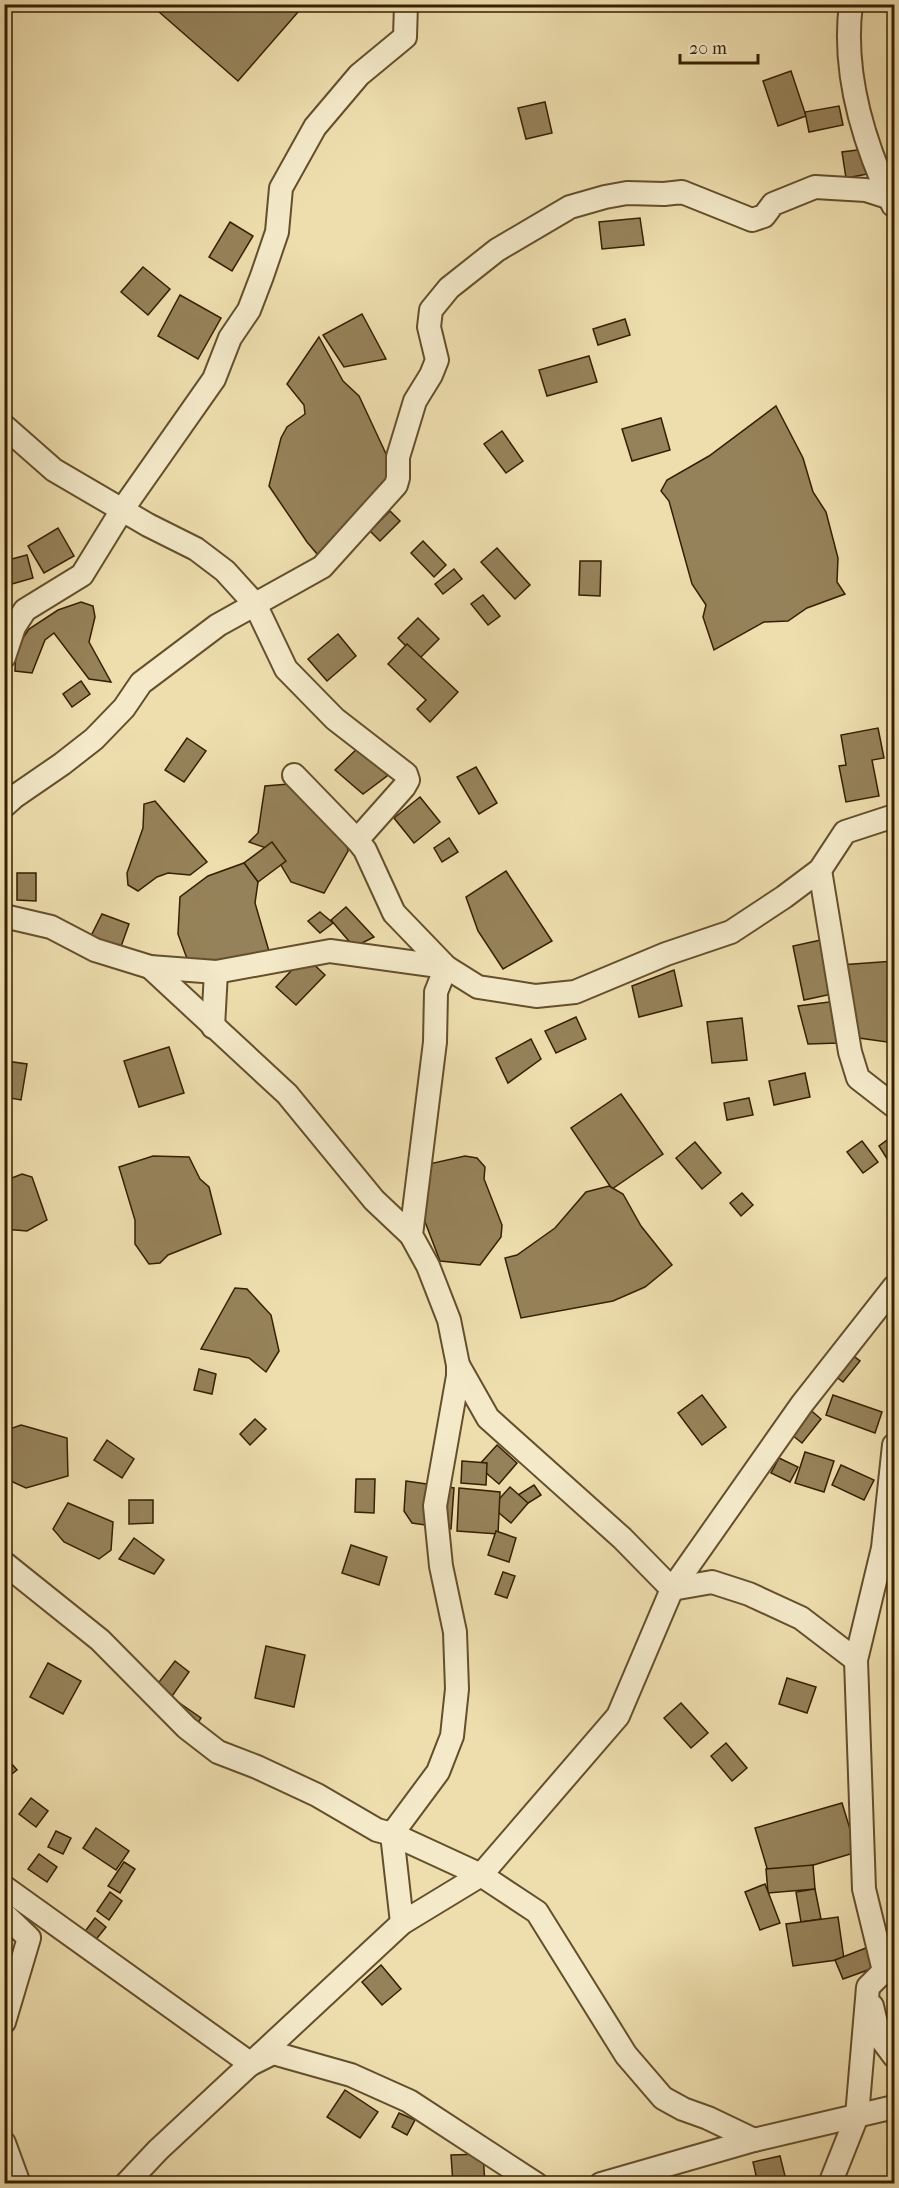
<svg xmlns="http://www.w3.org/2000/svg" width="899" height="2188" font-family="'IM FELL French Canon',serif">
	<rect width="100%" height="100%" fill="#eedeae"/>
	<filter id="stains"><feTurbulence type="fractalNoise" baseFrequency=".00333" numOctaves="4"/><feColorMatrix values="0 0 0 0 .2 0 0 0 0 .09 0 0 0 0 .02 0 0 0 .5 -.17"/></filter>
	<radialGradient id="worn" r=".72"><stop offset=".6" stop-color="#630" stop-opacity="0"/><stop offset="1" stop-color="#630" stop-opacity=".3"/></radialGradient>
	<g fill="#96825a" stroke="#361f00" stroke-width="1.5">
		<path d="M150,4H305L238,81Z"/>
		<path d="M791,71L806,116L778,126L763,81Z"/>
		<path d="M545,102L552,133L526,139L518,108Z"/>
		<path d="M839,106L843,125L809,132L805,112Z"/>
		<path d="M865,149L868,174L846,178L842,152Z"/>
		<path d="M640,218L644,245L602,249L599,222Z"/>
		<path d="M230,222L253,236L232,271L209,257Z"/>
		<path d="M143,267L170,289L148,315L121,292Z"/>
		<path d="M180,295L221,318L198,359L158,336Z"/>
		<path d="M362,314L386,359L344,367L323,335Z"/>
		<path d="M625,319L630,335L598,345L593,329Z"/>
		<path d="M319,337L343,381L359,396L394,471L318,555L307,542L269,486L281,438L287,427L305,414L304,405L287,384Z"/>
		<path d="M589,356L597,382L547,396L539,370Z"/>
		<path d="M776,406L803,458L813,492L826,512L838,558L837,582L845,594L807,608L788,621L764,622L714,650L703,617L706,605L692,584L669,501L661,491L667,480L709,456Z"/>
		<path d="M661,418L670,450L632,461L622,429Z"/>
		<path d="M502,431L523,461L506,473L484,444Z"/>
		<path d="M390,511L400,521L380,541L370,531Z"/>
		<path d="M58,528L74,556L44,573L28,546Z"/>
		<path d="M423,541L446,565L434,577L411,553Z"/>
		<path d="M497,548L530,585L515,599L481,562Z"/>
		<path d="M27,555L33,578L5,586L4,561Z"/>
		<path d="M580,561H601L600,596L579,595Z"/>
		<path d="M454,569L462,579L443,594L435,584Z"/>
		<path d="M483,595L500,616L488,625L471,604Z"/>
		<path d="M81,602L93,606L95,617L89,642L111,682L89,679L54,633L45,640L32,673L15,671L16,648L29,629L58,610Z"/>
		<path d="M418,618L439,639L419,659L398,638Z"/>
		<path d="M338,634L356,656L327,681L308,659Z"/>
		<path d="M407,644L458,692L430,722L417,709L426,700L388,664Z"/>
		<path d="M81,681L90,694L72,707L63,694Z"/>
		<path d="M878,728L884,758L872,760L879,796L846,802L839,766L846,765L841,735Z"/>
		<path d="M187,738L206,751L184,782L165,770Z"/>
		<path d="M361,745L389,766L387,776L363,794L335,770Z"/>
		<path d="M476,767L497,803L479,814L457,777Z"/>
		<path d="M289,784L346,839L348,851L324,893L291,882L272,850L249,842L258,833L265,786Z"/>
		<path d="M420,797L440,822L414,843L394,818Z"/>
		<path d="M155,801L207,862L190,875L168,873L157,877L138,891L128,885L127,873L143,828L144,804Z"/>
		<path d="M449,838L458,852L442,862L434,848Z"/>
		<path d="M272,842L286,861L258,882L244,863Z"/>
		<path d="M244,863L258,882L255,903L271,958L194,966L186,956L178,934L180,897L208,876Z"/>
		<path d="M506,871L552,941L503,969L478,931L466,897Z"/>
		<path d="M17,873H36V901L17,900Z"/>
		<path d="M346,907L374,937L354,947L331,920Z"/>
		<path d="M320,912L333,923L320,933L308,921Z"/>
		<path d="M102,914L129,924L118,955L89,940Z"/>
		<path d="M821,940L832,994L804,1000L793,946Z"/>
		<path d="M305,956L325,975L296,1005L276,987Z"/>
		<path d="M894,961V1043L859,1038L840,965Z"/>
		<path d="M674,970L682,1006L639,1017L632,986Z"/>
		<path d="M837,1001L839,1043L808,1044L798,1006Z"/>
		<path d="M576,1017L586,1039L556,1053L545,1031Z"/>
		<path d="M742,1018L747,1060L712,1063L707,1022Z"/>
		<path d="M531,1039L541,1059L508,1083L496,1058Z"/>
		<path d="M169,1047L184,1093L139,1107L124,1061Z"/>
		<path d="M890,1049H894V1073H889Z"/>
		<path d="M6,1061L27,1064L21,1100L4,1097Z"/>
		<path d="M805,1073L810,1097L774,1105L769,1081Z"/>
		<path d="M621,1094L663,1154L612,1189L571,1128Z"/>
		<path d="M749,1098L753,1115L727,1120L724,1103Z"/>
		<path d="M894,1135V1170L879,1146Z"/>
		<path d="M862,1141L878,1162L863,1173L847,1152Z"/>
		<path d="M695,1142L721,1173L702,1189L676,1158Z"/>
		<path d="M153,1156L189,1157L200,1179L209,1187L221,1234L168,1255L160,1263L149,1264L135,1244V1220L119,1167Z"/>
		<path d="M465,1156L477,1158L485,1167L484,1179L502,1225L501,1237L480,1265L440,1261L417,1201L420,1166Z"/>
		<path d="M22,1174L32,1177L47,1220L27,1231L4,1229V1181Z"/>
		<path d="M609,1186L623,1194L641,1226L672,1265L645,1287L613,1301L521,1318L505,1258L517,1255L555,1228L586,1192Z"/>
		<path d="M742,1193L753,1205L741,1216L730,1203Z"/>
		<path d="M235,1288L247,1289L271,1315L279,1351L266,1372L249,1358L201,1349Z"/>
		<path d="M847,1351L860,1361L843,1382L830,1372Z"/>
		<path d="M199,1369L216,1374L212,1394L194,1390Z"/>
		<path d="M702,1395L726,1427L702,1445L678,1413Z"/>
		<path d="M833,1395L882,1412L875,1433L826,1415Z"/>
		<path d="M807,1407L821,1419L802,1443L787,1431Z"/>
		<path d="M255,1419L266,1429L250,1445L240,1434Z"/>
		<path d="M21,1425L67,1438L68,1476L26,1488L4,1478V1431Z"/>
		<path d="M107,1440L134,1459L122,1478L94,1460Z"/>
		<path d="M497,1445L517,1463L499,1484L478,1466Z"/>
		<path d="M805,1452L834,1461L824,1492L795,1483Z"/>
		<path d="M779,1458L798,1467L790,1482L771,1473Z"/>
		<path d="M462,1461L487,1463L486,1485L461,1483Z"/>
		<path d="M841,1465L874,1480L864,1500L832,1485Z"/>
		<path d="M356,1479H375L374,1513L355,1512Z"/>
		<path d="M406,1481L454,1488L451,1529L412,1523L404,1511Z"/>
		<path d="M534,1485L541,1495L525,1505L518,1495Z"/>
		<path d="M510,1487L528,1503L511,1523L492,1507Z"/>
		<path d="M459,1488L500,1492L498,1534L457,1531Z"/>
		<path d="M129,1500H153V1523L129,1524Z"/>
		<path d="M68,1503L113,1522L111,1550L99,1559L64,1542L53,1529Z"/>
		<path d="M496,1531L516,1538L509,1562L488,1555Z"/>
		<path d="M134,1538L164,1560L154,1574L119,1559Z"/>
		<path d="M351,1545L387,1557L379,1585L342,1573Z"/>
		<path d="M503,1572L515,1576L507,1598L495,1594Z"/>
		<path d="M266,1646L305,1655L294,1707L255,1698Z"/>
		<path d="M175,1661L189,1672L168,1702L153,1690Z"/>
		<path d="M48,1663L81,1681L63,1714L30,1697Z"/>
		<path d="M787,1678L816,1687L807,1713L779,1704Z"/>
		<path d="M171,1697L201,1718L193,1731Z"/>
		<path d="M681,1703L708,1733L691,1748L664,1718Z"/>
		<path d="M726,1743L747,1768L732,1781L711,1756Z"/>
		<path d="M4,1755L17,1770L4,1780Z"/>
		<path d="M31,1798L48,1811L36,1827L19,1814Z"/>
		<path d="M842,1803L857,1852L770,1878L755,1828Z"/>
		<path d="M96,1828L129,1851L116,1870L83,1848Z"/>
		<path d="M56,1831L71,1838L63,1854L48,1847Z"/>
		<path d="M39,1854L57,1867L47,1882L28,1869Z"/>
		<path d="M124,1862L135,1869L120,1893L108,1886Z"/>
		<path d="M813,1865L815,1889L768,1893L766,1869Z"/>
		<path d="M765,1884L780,1923L760,1930L745,1892Z"/>
		<path d="M815,1889L821,1919L801,1922L796,1892Z"/>
		<path d="M110,1892L122,1901L109,1920L97,1911Z"/>
		<path d="M838,1917L844,1959L793,1966L786,1924Z"/>
		<path d="M95,1918L106,1927L94,1942L83,1934Z"/>
		<path d="M871,1946L879,1966L843,1979L835,1960Z"/>
		<path d="M381,1965L401,1989L382,2005L362,1982Z"/>
		<path d="M345,2090L378,2112L360,2138L327,2117Z"/>
		<path d="M399,2113L415,2120L407,2135L392,2127Z"/>
		<path d="M483,2154L485,2184H453L451,2155Z"/>
		<path d="M780,2156L787,2184H758L753,2162Z"/>
	</g>
	<g fill="none" stroke-linecap="round" stroke-linejoin="round">
		<g stroke="#644f2c" stroke-width="26">
			<g id="street">
				<path d="M851,4C842,72 864,144 893,205"/>
				<path d="M4,426L54,470L148,525L196,549L225,571L255,604L286,669L335,719L406,774L408,780L404,787L357,840"/>
				<path d="M4,657L14,627L25,610L82,575L122,510L214,379L230,338L249,310L262,276L277,232L281,188L315,127L359,75L405,37L406,4"/>
				<path d="M294,775L357,840L365,850L394,913L446,967L436,992L435,1042L411,1235L428,1266L449,1320L458,1365L488,1418L622,1538L672,1589L712,1582L749,1594L801,1618L856,1660"/>
				<path d="M4,806L14,797L62,764L94,739L124,708L141,683L218,625L322,567L396,485L398,478V457L415,401L431,375L437,360L429,327L431,310L449,288L497,250L570,207L605,197L627,193L664,194L682,192L752,220L764,216L773,204L815,187L866,190L888,197"/>
				<path d="M820,870L850,1052L858,1078L894,1106"/>
				<path d="M4,916L51,927L95,950L150,967L216,972L330,951L446,967L478,987L536,996L575,992L666,954L731,932L784,897L820,870L845,832L894,816"/>
				<path d="M150,967L287,1094L374,1200L411,1235"/>
				<path d="M213,1027L216,972"/>
				<path d="M4,1563L100,1640L187,1728L218,1752L257,1767L317,1795L377,1830L392,1834L481,1875L537,1912L626,2055L663,2098L683,2109L708,2118L754,2140"/>
				<path d="M4,1887L251,2064L273,2053L351,2075L409,2101L536,2184"/>
				<path d="M4,1914L29,1938L4,2022"/>
				<path d="M402,1923L392,1834L438,1772L452,1736L457,1689L455,1632L441,1566L435,1506L458,1376V1365"/>
				<path d="M872,2006L879,2036L894,2056"/>
				<path d="M4,2143L19,2184"/>
				<path d="M126,2184L158,2150L402,1923L481,1875L618,1716L672,1589L802,1404L894,1287"/>
				<path d="M601,2184L754,2140L894,2107"/>
				<path d="M830,2184L857,2116L868,1987L884,1971L864,1889L856,1660L883,1548L894,1445"/>
			</g>
		</g>
		<use href="#street" stroke="#f4eaca" stroke-width="22"/>
	</g>
	<rect width="899" height="2188" fill="none" stroke="#eedeae" stroke-width="24"/>
	<rect x="6" y="6" width="887" height="2176" fill="none" stroke="#361f00" stroke-width="3"/>
	<rect x="12" y="12" width="875" height="2164" fill="none" stroke="#361f00" stroke-width="1.5"/>
	<path d="M680 54v9h78v-9" fill="none" stroke="#361f00" stroke-width="3"/>
	<text x="689" y="54" font-size="18" fill="#361f00" stroke="#f4eaca" stroke-width="4.5" paint-order="stroke">20 m</text>
	<rect width="100%" height="100%" filter="url(#stains)"/>
	<rect width="100%" height="100%" fill="url(#worn)"/>
</svg>
